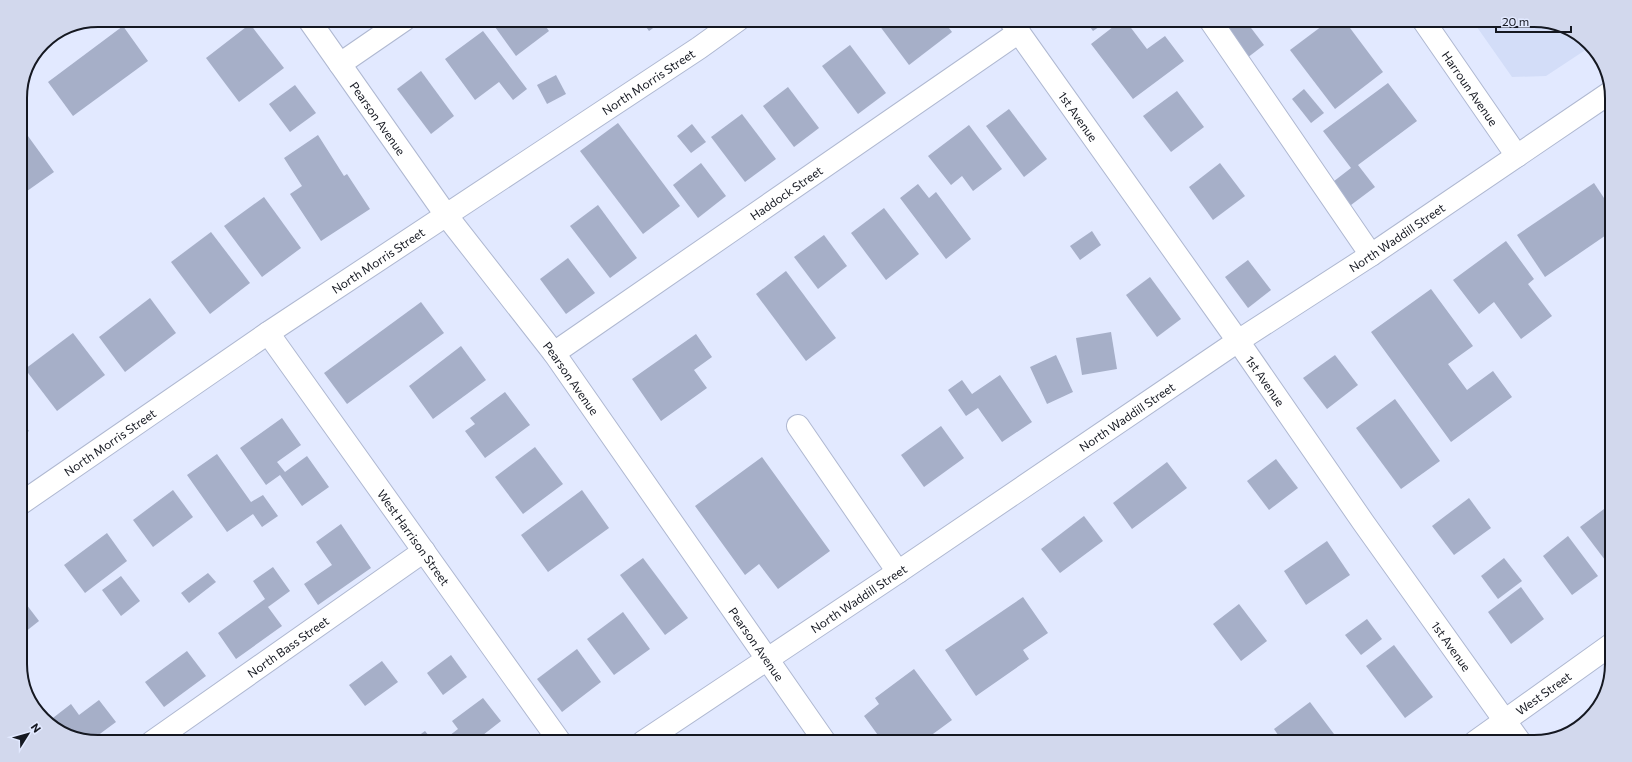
<svg xmlns="http://www.w3.org/2000/svg" width="1632" height="762" font-family="Commissioner,sans-serif">
	<rect width="100%" height="100%" fill="#e2e9ff"/>
	<path fill="#d3ddf8" d="M1472,20H1534L1564,26L1590,47L1546,76L1512,77Z"/>
	<g fill="#a6afc8">
		<path d="M490,20H541L549,31L516,56Z"/>
		<path d="M641,20H664L649,31Z"/>
		<path d="M877,20H943L952,32L909,65L876,21Z"/>
		<path d="M1085,20H1109L1093,31Z"/>
		<path d="M1122,20H1125L1147,49L1165,36L1184,61L1133,99L1091,44Z"/>
		<path d="M1218,20H1245L1264,45L1247,58Z"/>
		<path d="M1330,20H1344L1383,72L1335,109L1290,50Z"/>
		<path d="M250,24L284,68L239,102L206,58Z"/>
		<path d="M123,26L148,61L73,116L48,82Z"/>
		<path d="M483,31L527,89L513,100L499,82L475,100L445,59Z"/>
		<path d="M850,45L886,93L858,114L822,66Z"/>
		<path d="M421,71L454,116L431,134L397,89Z"/>
		<path d="M556,75L566,94L547,104L537,85Z"/>
		<path d="M1388,83L1417,121L1358,165L1375,187L1347,208L1329,185L1351,168L1323,131Z"/>
		<path d="M295,85L316,113L290,132L269,104Z"/>
		<path d="M788,87L819,128L794,147L763,106Z"/>
		<path d="M1304,89L1324,113L1311,123L1292,99Z"/>
		<path d="M1177,91L1204,127L1171,152L1143,116Z"/>
		<path d="M1009,109L1047,159L1024,177L986,126Z"/>
		<path d="M742,114L776,159L745,182L711,137Z"/>
		<path d="M618,123L680,206L643,234L580,151Z"/>
		<path d="M692,124L706,142L691,153L677,136Z"/>
		<path d="M20,125L54,172L20,196Z"/>
		<path d="M969,125L1002,169L973,191L962,176L951,185L928,156Z"/>
		<path d="M318,135L344,176L347,174L370,209L321,241L290,194L302,186L284,158Z"/>
		<path d="M701,163L726,196L698,218L673,185Z"/>
		<path d="M1220,163L1245,196L1213,220L1189,187Z"/>
		<path d="M1594,183L1612,210V231L1545,277L1517,235Z"/>
		<path d="M918,184L929,198L936,192L971,239L946,259L900,198Z"/>
		<path d="M264,197L301,248L262,277L224,226Z"/>
		<path d="M598,205L637,258L610,278L570,226Z"/>
		<path d="M884,208L919,254L886,280L851,233Z"/>
		<path d="M1092,231L1101,245L1080,260L1070,246Z"/>
		<path d="M211,232L250,283L210,314L171,262Z"/>
		<path d="M824,235L847,266L818,289L794,257Z"/>
		<path d="M1506,241L1534,279L1528,284L1552,316L1521,339L1494,302L1479,314L1453,280Z"/>
		<path d="M568,258L595,293L566,314L540,279Z"/>
		<path d="M1248,260L1271,290L1248,308L1225,277Z"/>
		<path d="M786,271L836,338L806,361L756,294Z"/>
		<path d="M1150,277L1181,319L1157,337L1126,295Z"/>
		<path d="M1431,289L1473,346L1448,364L1467,390L1493,371L1512,397L1451,442L1371,332Z"/>
		<path d="M150,298L176,333L125,372L99,337Z"/>
		<path d="M421,302L444,333L347,404L324,373Z"/>
		<path d="M1111,332L1117,369L1082,375L1076,338Z"/>
		<path d="M73,333L105,375L57,411L25,369Z"/>
		<path d="M696,334L712,357L694,370L707,388L661,421L632,379Z"/>
		<path d="M461,346L486,380L433,419L409,386Z"/>
		<path d="M1056,355L1073,392L1047,404L1030,367Z"/>
		<path d="M1335,355L1358,385L1327,409L1303,378Z"/>
		<path d="M1000,375L1032,422L1002,442L978,408L966,416L948,390L962,380L972,394Z"/>
		<path d="M505,392L530,425L485,458L465,431L475,424L470,418Z"/>
		<path d="M1395,399L1440,461L1401,489L1356,428Z"/>
		<path d="M282,418L301,445L277,462L285,472L307,456L329,487L302,506L280,475L266,485L240,448Z"/>
		<path d="M20,419L29,431L20,437Z"/>
		<path d="M941,426L964,458L924,487L901,455Z"/>
		<path d="M535,447L563,484L523,514L495,477Z"/>
		<path d="M217,454L251,502L263,495L278,516L262,527L253,514L227,532L187,475Z"/>
		<path d="M762,457L830,551L778,589L759,564L745,575L695,506Z"/>
		<path d="M1276,459L1298,488L1269,510L1247,481Z"/>
		<path d="M1167,462L1187,488L1132,529L1113,503Z"/>
		<path d="M173,490L193,517L153,547L133,520Z"/>
		<path d="M582,490L609,528L548,572L521,535Z"/>
		<path d="M1469,498L1491,528L1454,555L1432,526Z"/>
		<path d="M1612,503V555L1605,560L1580,527Z"/>
		<path d="M1084,516L1103,541L1060,573L1041,549Z"/>
		<path d="M341,524L371,568L318,605L304,584L332,565L316,542Z"/>
		<path d="M107,533L127,561L85,593L64,565Z"/>
		<path d="M1568,536L1598,576L1572,595L1543,556Z"/>
		<path d="M1327,541L1350,575L1306,605L1284,571Z"/>
		<path d="M643,558L688,618L665,635L620,575Z"/>
		<path d="M1504,558L1522,581L1498,599L1481,576Z"/>
		<path d="M273,567L290,591L268,607L282,626L236,659L218,633L265,599L253,581Z"/>
		<path d="M208,573L216,582L189,603L181,593Z"/>
		<path d="M121,576L140,601L121,616L102,590Z"/>
		<path d="M1521,587L1544,619L1511,644L1488,612Z"/>
		<path d="M20,596L39,621L20,636Z"/>
		<path d="M1023,597L1048,633L1023,650L1029,659L976,696L945,650Z"/>
		<path d="M1239,604L1267,641L1241,661L1213,624Z"/>
		<path d="M623,612L650,649L614,675L587,639Z"/>
		<path d="M1367,619L1382,639L1361,655L1345,635Z"/>
		<path d="M1394,645L1433,697L1405,718L1366,666Z"/>
		<path d="M577,649L601,682L562,712L537,679Z"/>
		<path d="M187,651L206,676L164,707L145,682Z"/>
		<path d="M451,655L467,677L443,695L427,673Z"/>
		<path d="M382,661L398,682L365,706L349,685Z"/>
		<path d="M914,669L952,720L922,742H883L864,716L879,704L875,698Z"/>
		<path d="M483,698L501,721L483,735L489,742H447L445,739L458,729L452,721Z"/>
		<path d="M99,700L116,722L93,739L95,741L68,736L49,721L71,704L79,715Z"/>
		<path d="M1310,702L1340,742H1283L1274,729Z"/>
		<path d="M425,731L434,742H410Z"/>
	</g>
	<g fill="none" stroke-linecap="round" stroke-linejoin="round">
		<g stroke="#afb8d1" stroke-width="24">
			<g id="minor">
				<path id="s1" d="M309,20L446,215L554,353L825,742"/>
				<path id="s2" d="M1010,20L1238,341L1363,522L1520,742"/>
				<path d="M1210,20L1371,255"/>
				<path id="s3" d="M1423,20L1517,156"/>
				<path d="M340,64L404,20"/>
				<path id="s4" d="M268,333L560,742"/>
				<path id="s5" d="M554,353L1019,32"/>
				<path d="M798,426L898,572"/>
				<path id="s6" d="M20,504L268,333L699,48L738,20"/>
				<path id="s7" d="M152,742L424,551"/>
				<path id="s8" d="M643,742L898,572L1238,341L1371,255L1611,92"/>
				<path id="s9" d="M1475,742L1612,644"/>
			</g>
		</g>
		<use href="#minor" stroke="#fff" stroke-width="22"/>
	</g>
	<g text-anchor="middle" dominant-baseline="central" stroke-width="3" stroke-linejoin="round" paint-order="stroke">
		<g font-size="12" fill="#151821" stroke="#e2e9ff">
			<text stroke="none"><textPath href="#s6" startOffset="757">North Morris Street</textPath></text>
			<text stroke="none"><textPath href="#s3" startOffset="83">Harroun Avenue</textPath></text>
			<text stroke="none"><textPath href="#s2" startOffset="118">1st Avenue</textPath></text>
			<text stroke="none"><textPath href="#s1" startOffset="120">Pearson Avenue</textPath></text>
			<text stroke="none"><textPath href="#s5" startOffset="282">Haddock Street</textPath></text>
			<text stroke="none"><textPath href="#s8" startOffset="907">North Waddill Street</textPath></text>
			<text stroke="none"><textPath href="#s6" startOffset="433">North Morris Street</textPath></text>
			<text stroke="none"><textPath href="#s1" startOffset="444">Pearson Avenue</textPath></text>
			<text stroke="none"><textPath href="#s2" startOffset="442">1st Avenue</textPath></text>
			<text stroke="none"><textPath href="#s8" startOffset="583">North Waddill Street</textPath></text>
			<text stroke="none"><textPath href="#s6" startOffset="109">North Morris Street</textPath></text>
			<text stroke="none"><textPath href="#s4" startOffset="251">West Harrison Street</textPath></text>
			<text stroke="none"><textPath href="#s8" startOffset="259">North Waddill Street</textPath></text>
			<text stroke="none"><textPath href="#s1" startOffset="768">Pearson Avenue</textPath></text>
			<text stroke="none"><textPath href="#s2" startOffset="766">1st Avenue</textPath></text>
			<text stroke="none"><textPath href="#s7" startOffset="166">North Bass Street</textPath></text>
			<text stroke="none"><textPath href="#s9" startOffset="84">West Street</textPath></text>
		</g>
	</g>
	<path d="M0 0H1632V762H0ZM98 27H1534A71 71 0 0 1 1605 98V664A71 71 0 0 1 1534 735H98A71 71 0 0 1 27 664V98A71 71 0 0 1 98 27Z" fill="#d2d8ed" fill-rule="evenodd"/>
	<path fill="none" stroke="#151821" stroke-width="2" d="M98 27H1534A71 71 0 0 1 1605 98V664A71 71 0 0 1 1534 735H98A71 71 0 0 1 27 664V98A71 71 0 0 1 98 27Z"/>
	<g transform="translate(28 734) rotate(53)" stroke="#e2e9ff" stroke-width="3" paint-order="stroke">
	<path d="M0-3L7 15L0 10L-7 15Z" fill="#151821"/>
	<text y="-6" font-size="11" font-weight="bold" text-anchor="middle" fill="#151821">N</text>
	</g>
	<path d="M1496 26v6h75v-6" fill="none" stroke="#151821" stroke-width="2"/>
	<text x="1502" y="26" font-size="12" fill="#151821" stroke="#e2e9ff" stroke-width="3" paint-order="stroke">20 m</text>
</svg>
